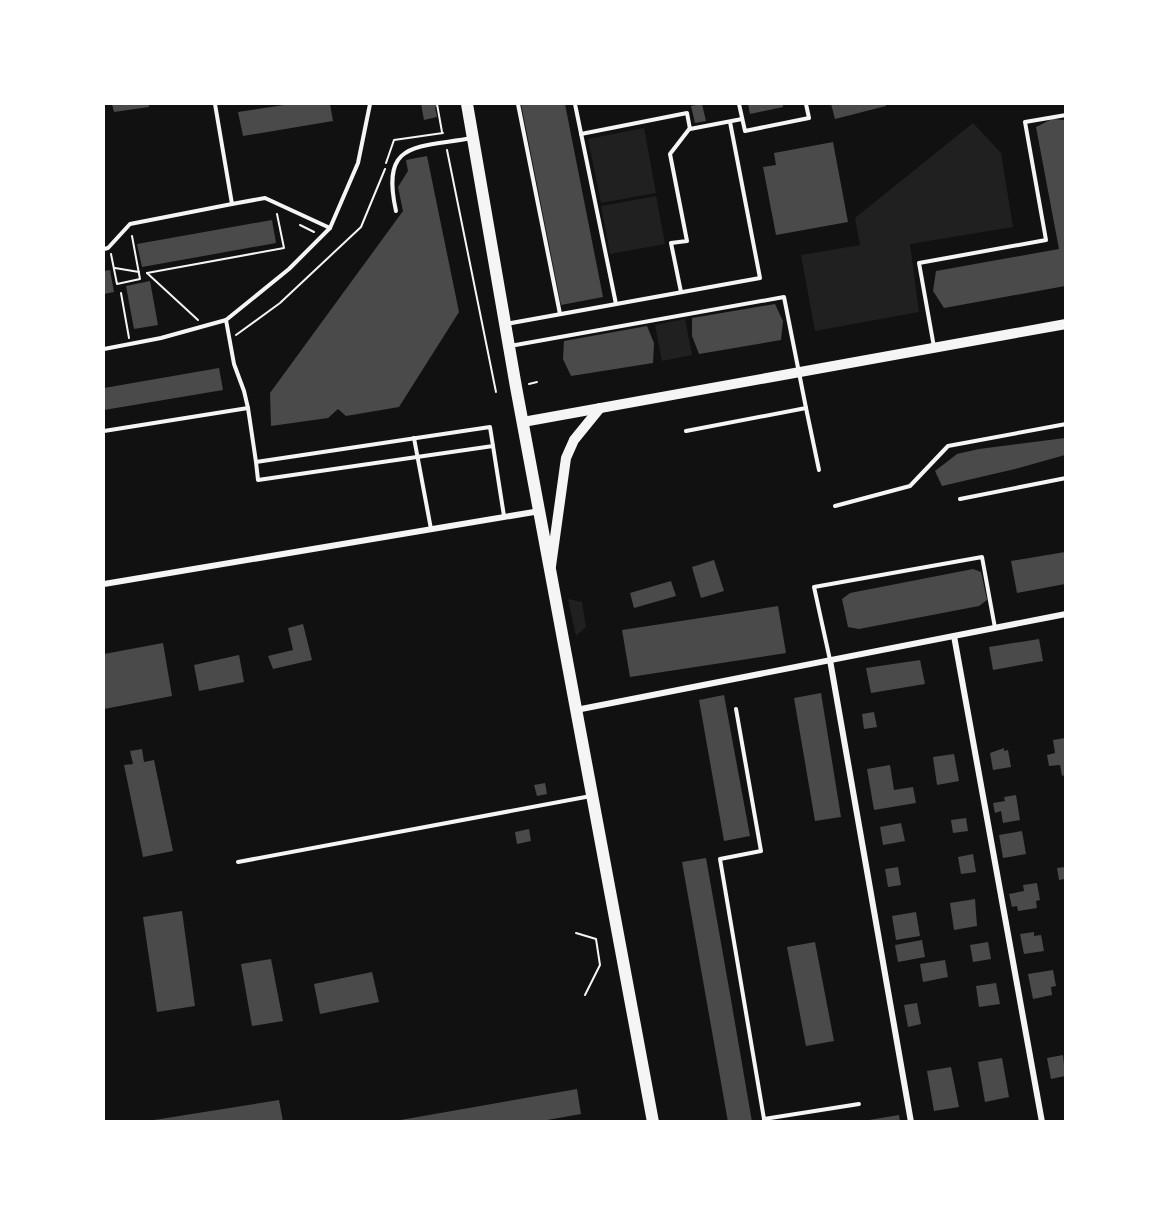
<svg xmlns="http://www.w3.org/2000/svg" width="1169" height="1225" font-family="Barlow,sans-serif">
	<rect width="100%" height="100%" fill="#111"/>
	<g fill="#202020">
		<path d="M973,123L1001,153L1013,227L910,244L919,312L815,331L801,255L860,245L855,218Z"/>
		<path d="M644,128L656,193L601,203L588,139Z"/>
		<path d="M656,196L665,244L610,254L601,206Z"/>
		<path d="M685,319L692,355L662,361L655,325Z"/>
		<path d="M568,599L582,602L586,627L576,636Z"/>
	</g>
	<g fill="#4a4a4a">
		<path d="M112,104H149V107L114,112Z"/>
		<path d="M291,104H330L333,121L243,136L238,112Z"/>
		<path d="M421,104H438V107H435L437,117L424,120Z"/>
		<path d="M521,104H565L603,297L561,305Z"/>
		<path d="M702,104L706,121L695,123L691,106Z"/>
		<path d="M748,104H783V107L750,114Z"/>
		<path d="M831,104H886V106L835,119Z"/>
		<path d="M1052,119L1065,120V286L944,308L933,291L936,271L1059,249L1036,127Z"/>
		<path d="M833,142L848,222L776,235L763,167L776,165L774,153Z"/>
		<path d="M427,156L459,312L399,407L346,416L338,409L328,418L271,426L270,393L403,211L398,187L408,171L406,160Z"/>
		<path d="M272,220L276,243L142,267L137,244Z"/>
		<path d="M110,270L114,292L104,294V271Z"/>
		<path d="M150,281L158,325L134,329L126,286Z"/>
		<path d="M775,304L783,321L781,340L699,354L692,336V318Z"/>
		<path d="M647,326L654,343L653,363L571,376L563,359L564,341Z"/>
		<path d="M219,368L223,390L104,410V388Z"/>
		<path d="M1065,438V455L1015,469L942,486L935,471L957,454L979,449Z"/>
		<path d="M1065,552V584L1017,593L1011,561Z"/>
		<path d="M714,560L724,591L701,598L692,567Z"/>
		<path d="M973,569L981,572L987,600L979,606L859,629L848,627L842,599L850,593Z"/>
		<path d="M671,581L676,596L634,608L630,593Z"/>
		<path d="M778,606L786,653L630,677L622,630Z"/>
		<path d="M303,624L312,660L273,669L268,656L293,650L288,628Z"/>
		<path d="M1039,639L1043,661L993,670L989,647Z"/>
		<path d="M163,643L172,696L104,709V654Z"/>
		<path d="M239,655L244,682L199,691L194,665Z"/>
		<path d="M920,660L925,684L871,693L866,668Z"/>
		<path d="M821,693L841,817L815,821L794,698Z"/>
		<path d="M724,695L750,836L724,841L699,700Z"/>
		<path d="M874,712L877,727L864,729L862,714Z"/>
		<path d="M1065,738V775L1062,776L1060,765L1049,766L1047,755L1055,753L1053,740Z"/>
		<path d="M1004,748V751L1008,750L1011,767L993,770L990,753Z"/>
		<path d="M142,749L144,762L154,760L173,851L143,857L124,765L133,764L130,751Z"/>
		<path d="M954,754L959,781L937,785L933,757Z"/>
		<path d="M890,765L894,790L913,787L916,803L874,810L867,769Z"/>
		<path d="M545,783L547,794L537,796L534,785Z"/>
		<path d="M1016,795L1020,820L1003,823L1001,811L995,813L993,803L1005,801L1004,797Z"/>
		<path d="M966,818L968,831L953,833L951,820Z"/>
		<path d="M901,823L905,841L883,845L880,827Z"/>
		<path d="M529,829L531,841L517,844L515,832Z"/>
		<path d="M1022,831L1026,854L1003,858L999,835Z"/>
		<path d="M973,854L976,872L961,874L958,857Z"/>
		<path d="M706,858L730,994L752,1122H728L682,862Z"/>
		<path d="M898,867L901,885L888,887L885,869Z"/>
		<path d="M1065,867V879L1059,880L1057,868Z"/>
		<path d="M1037,883L1040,900L1036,901L1037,908L1018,911L1017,906L1012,907L1009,894L1024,891L1023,885Z"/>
		<path d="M975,899L977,926L954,930L950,903Z"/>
		<path d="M182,911L195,1006L157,1012L143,917Z"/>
		<path d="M916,912L920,936L896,940L892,916Z"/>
		<path d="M1034,932V936L1041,935L1044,951L1024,954L1020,934Z"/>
		<path d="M922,940L925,957L898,962L895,945Z"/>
		<path d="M815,942L834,1041L806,1046L787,947Z"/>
		<path d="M988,942L991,959L973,962L970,945Z"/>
		<path d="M271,959L283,1021L252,1026L241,964Z"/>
		<path d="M945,960L948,977L923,982L920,964Z"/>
		<path d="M1053,970L1056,986L1051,987L1052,995L1033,999L1028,974Z"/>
		<path d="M372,972L379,1002L320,1014L314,984Z"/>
		<path d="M996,983L1000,1004L979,1007L976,986Z"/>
		<path d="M917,1003L921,1024L908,1027L904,1005Z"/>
		<path d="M1063,1055L1065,1076L1051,1079L1047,1058Z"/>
		<path d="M1002,1058L1009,1097L985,1102L978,1062Z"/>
		<path d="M951,1067L959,1107L934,1111L927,1071Z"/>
		<path d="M577,1089L581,1114L536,1122H389Z"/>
		<path d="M279,1100L283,1122H154V1120Z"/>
		<path d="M899,1115L900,1122H869V1120Z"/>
	</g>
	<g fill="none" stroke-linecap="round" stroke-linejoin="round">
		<g stroke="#f5f5f5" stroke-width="2">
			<path d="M437,104L442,132"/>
			<path d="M447,150L496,392"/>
			<path d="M386,163L394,140L443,133"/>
			<path d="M300,225L314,232"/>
			<path d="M111,254L117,284L140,279L132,236"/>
			<path d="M115,268L139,272"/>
			<path d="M147,273L284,248L277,214"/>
			<path d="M147,273L198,320"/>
			<path d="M121,293L129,338"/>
			<path d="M236,335L280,303L361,227L385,169"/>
			<path d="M529,384L537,382"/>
			<path d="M576,933L596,939L600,965L585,995"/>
			<path d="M104,1076V1080"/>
		</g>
		<g stroke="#f5f5f5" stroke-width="4">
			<path d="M215,104L232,204L265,198L330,228"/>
			<path d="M518,104L560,314"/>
			<path d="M575,104L616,304"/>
			<path d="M739,104L745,131L809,118L806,104"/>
			<path d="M581,134L687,113L690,129L742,119"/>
			<path d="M396,211C380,140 417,148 472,138"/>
			<path d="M104,249L108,248L130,224L232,204"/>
			<path d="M681,292L671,243L687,241L670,154L690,128"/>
			<path d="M226,320L234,364L244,391L248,408L256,462L490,427L493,446L258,480L256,462"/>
			<path d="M506,324L760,278L730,122"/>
			<path d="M510,346L784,297L806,408L686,431"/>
			<path d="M934,347L919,263L1046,240L1025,122L1066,115"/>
			<path d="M104,349L161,338L226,320L289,269L330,228L358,163L370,104"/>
			<path d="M806,408L819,470"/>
			<path d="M104,431L248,408"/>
			<path d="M414,438L431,529"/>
			<path d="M493,446L504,516"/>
			<path d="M960,499L1066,478"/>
			<path d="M835,506L910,486L948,446L1066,424"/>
			<path d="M830,660L814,587L982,557L995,628"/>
			<path d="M736,709L761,851L720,859L764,1119"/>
			<path d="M238,862L591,796"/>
			<path d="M764,1121V1119L859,1104"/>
		</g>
		<g stroke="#f5f5f5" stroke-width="6">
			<path d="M104,584L540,511"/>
			<path d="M954,636L1042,1122"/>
			<path d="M830,660L911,1122"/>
			<path d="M576,710L1066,614"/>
		</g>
		<g stroke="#f5f5f5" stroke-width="10">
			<path d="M523,422L1066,324"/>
			<path d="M551,566L566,458L574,440L600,408"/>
		</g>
		<path stroke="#f5f5f5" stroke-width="12" d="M467,104L516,387L653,1122"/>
	</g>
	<rect width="1169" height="1225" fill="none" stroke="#ffffff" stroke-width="210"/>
</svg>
